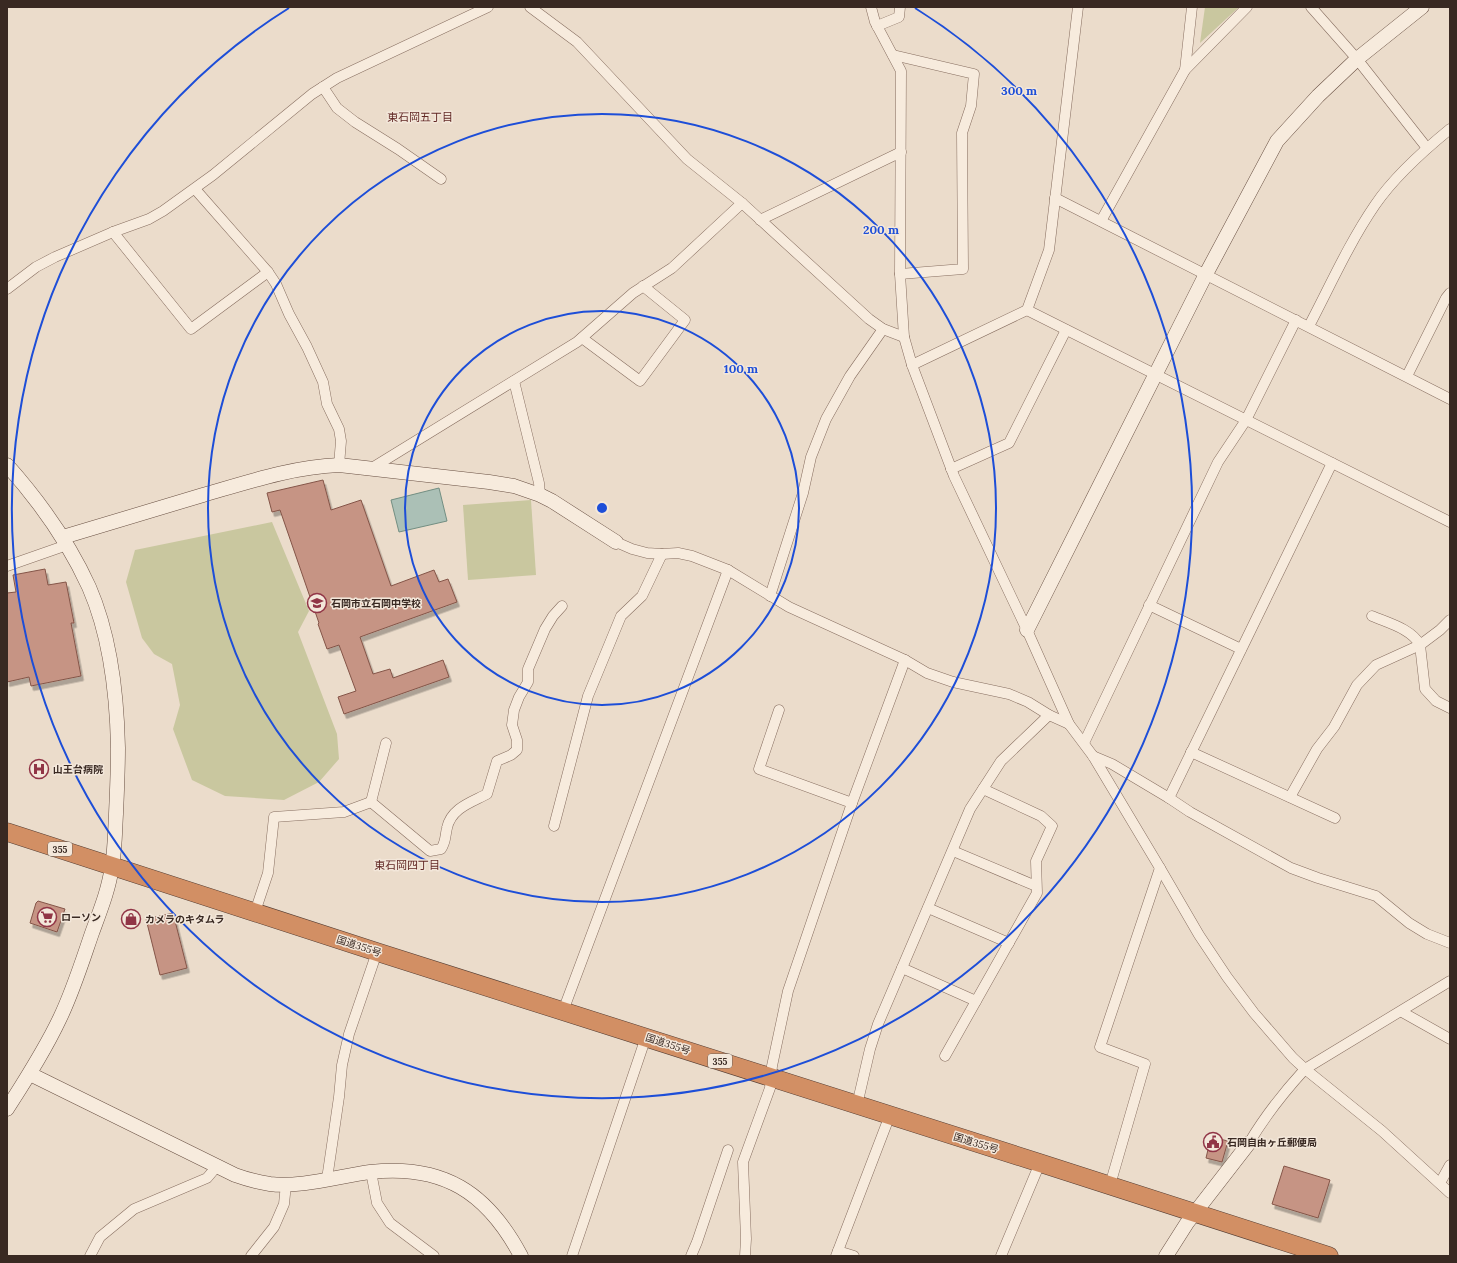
<svg xmlns="http://www.w3.org/2000/svg" width="1457" height="1263" font-family="Lora,'Noto Sans JP',serif">
	<defs>
		<filter id="shadow"><feDropShadow dx="2.5" dy="4.5" stdDeviation="0" flood-color="#0004"/></filter>
	</defs>
	<rect width="100%" height="100%" fill="#ebdccb"/>
	<g fill="#c9c79f">
		<path d="M1205,7H1239L1200,43Z"/>
		<path d="M531,500L536,575L468,580L463,505Z"/>
		<path d="M272,522L309,611L298,632L337,734L339,759L319,782L284,800L225,796L192,780L173,729L180,705L172,664L154,654L142,638L126,582L135,550Z"/>
	</g>
	<path fill="#abc0b6" stroke="#728e82" d="M439,488L447,521L399,532L391,500Z"/>
	<g fill="#c69484" stroke="#845548" filter="url(#shadow)">
		<path d="M323,480L331,510L361,500L391,586L434,570L439,582L448,579L457,602L360,637L373,674L390,669L393,678L443,660L449,677L344,714L338,697L356,691L339,645L327,649L318,624L319,623L280,510L272,512L267,493Z"/>
		<path d="M45,569L48,585L66,582L74,623H71L81,676L31,686L29,677L7,682V593L16,592L13,575Z"/>
		<path d="M38,901L65,909L57,932L30,923L36,903Z"/>
		<path d="M173,913L187,968L160,975L146,919Z"/>
		<path d="M1211,1137L1228,1141L1222,1162L1206,1158Z"/>
		<path d="M1284,1166L1330,1180L1318,1218L1272,1204Z"/>
	</g>
	<g fill="none" stroke-linecap="round" stroke-linejoin="round">
		<g stroke="#876e60" stroke-width="11">
			<g id="street">
				<path d="M530,7L577,42L687,159L742,203L869,319L883,329L904,337"/>
				<path d="M871,7L875,22L901,71L900,274L904,337L912,365L954,476L1027,630L1069,724L1093,756L1160,868L1199,935L1227,977L1254,1013L1293,1058L1305,1069L1382,1131L1450,1193"/>
				<path d="M1311,7L1357,59L1427,148"/>
				<path d="M877,26L899,17L900,7"/>
				<path d="M893,55L974,74L971,106L962,133L963,269L900,274"/>
				<path d="M1185,70L1192,7"/>
				<path d="M323,87L337,108L355,122L398,149L441,179"/>
				<path d="M195,189L268,272L276,284L289,314L307,347L323,382L327,404L339,429L341,441L339,465"/>
				<path d="M1055,198L1450,399"/>
				<path d="M760,220L901,152"/>
				<path d="M1101,221L1185,70L1247,7"/>
				<path d="M113,232L191,329L268,272"/>
				<path d="M7,289L36,267L55,257L113,232L149,219L163,211L213,175L312,94L337,78L488,7"/>
				<path d="M1027,310L1450,522"/>
				<path d="M1309,326C1330,286 1349,243 1375,205C1394,177 1423,151 1450,129"/>
				<path d="M582,338L640,381L685,320L643,286"/>
				<path d="M912,365L1027,310L1049,250L1078,7"/>
				<path d="M1407,376L1446,298L1450,293"/>
				<path d="M514,381L539,483L540,495"/>
				<path d="M372,468L577,342L633,293L672,268L742,203"/>
				<path d="M951,469L1009,443L1066,330"/>
				<path d="M616,542L632,549L647,553L662,554L678,553L692,556L728,570L789,607L905,660L927,673L953,682L1009,694L1028,702L1049,715L1069,724"/>
				<path d="M7,566L67,545"/>
				<path d="M770,596L803,493L811,457L826,419L850,376L883,329"/>
				<path d="M1149,605L1241,649"/>
				<path d="M1372,616C1388,623 1412,629 1420,645L1425,689L1436,701L1450,708"/>
				<path d="M779,710L759,769L852,803"/>
				<path d="M1084,743L1218,462L1246,420L1296,320"/>
				<path d="M1191,752L1335,818"/>
				<path d="M1093,756L1112,764L1169,798L1190,812L1291,868L1318,878L1376,896L1409,923L1427,934L1450,943"/>
				<path d="M1290,797L1317,749L1334,727L1357,685L1376,665L1420,645L1440,630L1450,620"/>
				<path d="M1169,798L1332,463"/>
				<path d="M371,802L430,851L441,849C446,842 445,836 447,828C451,808 472,802 487,794L497,761L511,755L517,750V740L512,725L514,710L519,697L528,682V669L545,629L553,616L562,606"/>
				<path d="M371,802L386,743"/>
				<path d="M554,826L588,696L621,616L642,596L662,554"/>
				<path d="M953,851L1036,886"/>
				<path d="M928,908L1009,943"/>
				<path d="M255,912L268,873L274,817L344,812L371,802"/>
				<path d="M902,968L976,1001"/>
				<path d="M563,1011L728,570"/>
				<path d="M1402,1012L1450,1039"/>
				<path d="M945,1056L1037,893L1036,861L1052,826L1041,816L983,789"/>
				<path d="M857,1105L870,1049L878,1024L970,809L1001,761L1049,715"/>
				<path d="M1249,1143C1265,1116 1284,1092 1305,1069L1450,981"/>
				<path d="M371,1172L377,1203L390,1223L434,1256"/>
				<path d="M327,1179L339,1097L342,1065L349,1034L377,952"/>
				<path d="M1440,1183L1450,1165"/>
				<path d="M1110,1185L1145,1064L1100,1047L1160,868"/>
				<path d="M838,1251L854,1256"/>
				<path d="M90,1256L100,1237L134,1209L207,1178L218,1165"/>
				<path d="M251,1256L274,1227L284,1204L286,1184"/>
				<path d="M572,1256L646,1037"/>
				<path d="M691,1256L697,1242L728,1150"/>
				<path d="M745,1256L746,1239L743,1162L770,1088L772,1066L788,991L852,803L905,660"/>
				<path d="M836,1256L890,1115"/>
				<path d="M1001,1256L1040,1163"/>
			</g>
		</g>
		<g stroke="#695043" stroke-width="15">
			<g id="secondary">
				<path d="M7,465C40,502 68,541 89,587C110,635 117,695 118,748C118,770 117,792 116,814C115,831 115,849 112,866C109,889 100,911 92,933C82,962 73,991 60,1018C45,1050 26,1079 7,1109"/>
				<path d="M63,537C109,523 156,509 203,495C248,482 292,467 339,465L489,482L514,486L540,495L552,501L616,542"/>
				<path d="M1027,630L1206,274L1277,141L1318,96L1357,59L1422,7"/>
				<path d="M30,1074L235,1175C246,1179 258,1182 270,1184C299,1188 340,1176 370,1172C443,1164 487,1192 521,1256"/>
				<path d="M1166,1256L1187,1223L1249,1143"/>
			</g>
		</g>
		<g stroke="#553e34" stroke-width="19">
			<path id="highway" d="M7,832L377,952L1040,1163L1329,1256"/>
		</g>
		<use href="#street" stroke="#f7ebdd" stroke-width="10"/>
		<use href="#secondary" stroke="#f7ebdd" stroke-width="14"/>
		<use href="#highway" stroke="#d28f64" stroke-width="18"/>
	</g>
	<g fill="none" stroke="#1d4ed8" stroke-width="2">
		<circle cx="602" cy="508" r="197"/>
		<circle cx="602" cy="508" r="394"/>
		<path d="M915 8A590 590 0 1 1 289 8"/>
	</g>
	<defs>
		<g id="school-ring" transform="scale(1)"><circle r="9.5" fill="#f3e7da" stroke="#913546" stroke-width="1.5"/><path d="M0-5L7-2L0 1L-7-2ZM-4 1L0 2.5L4 1V4Q0 6-4 4Z" fill="#913546"/></g>
		<g id="hospital-ring" transform="scale(1)"><circle r="9.5" fill="#f3e7da" stroke="#913546" stroke-width="1.5"/><path d="M-5-5h3v3.5h4V-5h3V5h-3V1.5h-4V5h-3Z" fill="#913546"/></g>
		<g id="supermarket-ring" transform="scale(1)"><circle r="9.5" fill="#f3e7da" stroke="#913546" stroke-width="1.5"/><path d="M-6-5.5h2.5l.6 2H6L4.5 2H-2.5L-4.4-4H-6ZM-1.5 3.2a1.3 1.3 0 1 0 .1 0ZM3 3.2a1.3 1.3 0 1 0 .1 0Z" fill="#913546"/></g>
		<g id="shop-ring" transform="scale(1)"><circle r="9.5" fill="#f3e7da" stroke="#913546" stroke-width="1.5"/><path d="M-5-2.5h2.3a2.7 3.5 0 0 1 5.4 0H5L5.5 6h-11ZM-1.5-2.5h3a1.5 2.3 0 0 0-3 0Z" fill="#913546"/></g>
		<g id="civic-ring" transform="scale(1)"><circle r="9.5" fill="#f3e7da" stroke="#913546" stroke-width="1.5"/><path d="M-.6-6.5H3V-4.5H.6V-3L4-1V1h2V6H-6V1h2V-1L-.6-3ZM-1.2 2.5V6h2.4V2.5Z" fill="#913546"/></g>
	</defs>
	<g fill-rule="evenodd">
		<use href="#school-ring" x="317" y="603"/>
		<use href="#hospital-ring" x="39" y="769"/>
		<use href="#supermarket-ring" x="47" y="917"/>
		<use href="#shop-ring" x="131" y="919"/>
		<use href="#civic-ring" x="1213" y="1142"/>
	</g>
	<g text-anchor="middle" dominant-baseline="central" stroke-width="3" stroke-linejoin="round" paint-order="stroke">
		<g fill="#f3e7da" stroke="#716259" stroke-width="1">
			<rect x="48" y="842" width="24" height="14" rx="3"/>
			<rect x="708" y="1054" width="24" height="14" rx="3"/>
		</g>
		<g font-size="9" font-weight="bold" fill="#392922">
			<text x="60" y="849">355</text>
			<text x="720" y="1061">355</text>
		</g>
		<g font-size="10" font-weight="bold" fill="#392922" stroke="#f3e7da" text-anchor="start">
			<text x="331" y="603">石岡市立石岡中学校</text>
			<text x="53" y="769">山王台病院</text>
			<text x="61" y="917">ローソン</text>
			<text x="145" y="919">カメラのキタムラ</text>
			<text x="1227" y="1142">石岡自由ヶ丘郵便局</text>
		</g>
		<g font-size="10" fill="#392922" stroke="#f3e7da">
			<text transform="translate(359 946) rotate(18)">国道355号</text>
			<text transform="translate(668 1044) rotate(18)">国道355号</text>
			<text transform="translate(976 1143) rotate(17)">国道355号</text>
		</g>
		<g font-size="11" fill="#622825" stroke="#f3e7da">
			<text x="420" y="117">東石岡五丁目</text>
			<text x="407" y="865">東石岡四丁目</text>
		</g>
	</g>
	<circle cx="602" cy="508" r="6" fill="#1d4ed8" stroke="#f3e7da" stroke-width="2"/>
	<g font-size="12" text-anchor="middle" font-weight="bold" fill="#1d4ed8" stroke="#f3e7da" stroke-width="3" stroke-linejoin="round" paint-order="stroke">
		<text x="1019" y="95">300 m</text>
		<text x="881" y="234">200 m</text>
		<text x="741" y="373">100 m</text>
	</g>
	<rect width="1457" height="1263" fill="none" stroke="#392922" stroke-width="16"/>
</svg>
